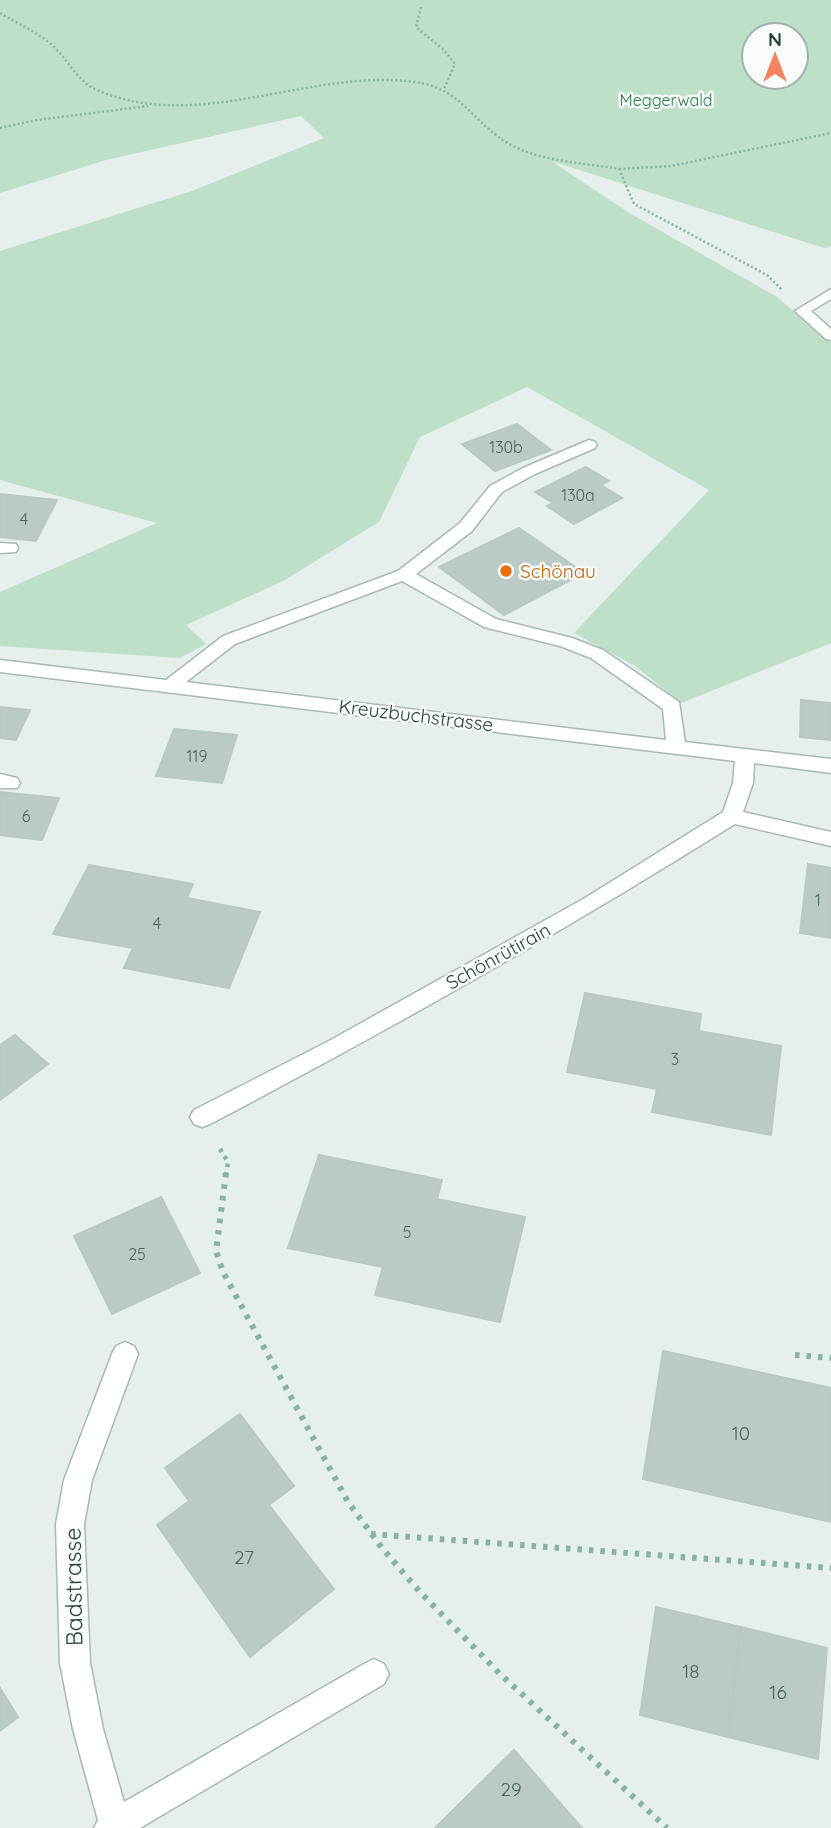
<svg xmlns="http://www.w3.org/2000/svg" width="831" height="1828" font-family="Quicksand,sans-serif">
	<rect width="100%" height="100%" fill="#e6efeb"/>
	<path fill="#bfe0c8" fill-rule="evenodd" d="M0,0H831V246L824,248L551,161L631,214L777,297L831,343V643L681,703L635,666L574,633L709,490L527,387L420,437L379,522L283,581L186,625L206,644L180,658L0,646V592L157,523L0,480V251L192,191L324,138L301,116L106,160L0,193ZM796,35V77H754V35Z"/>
	<g fill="#bbcac4" stroke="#b8c9c2" stroke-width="2">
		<path d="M517,424L551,450L495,471L462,444Z"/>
		<path d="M586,467L609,481L601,485L622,498L574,524L547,506L553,503L535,492Z"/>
		<path d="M0,494L57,500L36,541L0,537Z"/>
		<path d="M519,528L584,573L504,615L439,567Z"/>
		<path d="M801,700L831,703V740L800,737Z"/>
		<path d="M0,707L30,710L16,740L0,738Z"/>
		<path d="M174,729L237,735L222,783L156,776Z"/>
		<path d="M0,792L59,798L42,840L0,835Z"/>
		<path d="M808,864L831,868V938L800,933Z"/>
		<path d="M89,865L193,884L187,898L260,912L229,988L124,968L133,948L53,934Z"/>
		<path d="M585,993L701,1014L699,1031L781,1046L771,1135L652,1112L657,1089L567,1072Z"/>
		<path d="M15,1035L48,1064L0,1100V1045Z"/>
		<path d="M319,1155L442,1180L437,1199L525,1217L500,1322L375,1295L383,1267L288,1248Z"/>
		<path d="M161,1197L200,1273L112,1314L74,1236Z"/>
		<path d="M663,1351L831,1388V1522L643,1479Z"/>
		<path d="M240,1414L294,1486L269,1505L334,1589L250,1657L157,1525L189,1501L165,1468Z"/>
		<path d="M656,1607L741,1627L728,1737L640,1715Z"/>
		<path d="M741,1627L827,1648L818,1759L728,1737Z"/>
		<path d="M0,1688L18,1717L0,1731Z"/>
		<path d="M514,1750L582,1828H435Z"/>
	</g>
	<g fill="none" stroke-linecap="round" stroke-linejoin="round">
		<g stroke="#a8b8b2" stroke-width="3">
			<g id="minor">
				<path d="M831,289V299L811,311L831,329V340L826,339L795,311Z"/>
				<path d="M589,440L595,442L597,445L595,448L535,474L502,492L472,531L416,574L496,619L572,638L603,650L679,702L685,742L831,759V773L754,763L753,783L743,812L831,832V846L735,824C564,931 389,1030 210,1124L202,1127L194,1124L190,1117L194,1110L329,1041L585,898L723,812L733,783L735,761L0,672V660L166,680L223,636L398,571L460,523L490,486L523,468ZM402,581L484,627L560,646L591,658L663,709L666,740L186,682L235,644Z"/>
				<path d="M0,543L16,544L18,548L16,552L0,553Z"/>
				<path d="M0,774L17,778L20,783L17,788H0Z"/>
				<path d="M125,1342L134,1346L138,1354L92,1480L84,1524L90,1663L103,1729L124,1802L364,1664L374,1659L384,1664L389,1674L384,1684L140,1828H94L98,1820L73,1729L60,1663L56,1524L64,1480L112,1354L116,1346Z"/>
			</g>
		</g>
		<g stroke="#86b3a5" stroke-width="2.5" stroke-dasharray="2 2.5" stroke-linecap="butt">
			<path d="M421,7L416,27L444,50L455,64L444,89"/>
			<path d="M0,13C18,24 38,32 54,47C70,62 78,83 99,91C202,133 309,68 415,82C464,88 475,128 515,147C546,162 586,163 619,169L634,204L767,275L782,290"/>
			<path d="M0,128L37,120L148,106"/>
			<path d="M619,169L671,166L831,133"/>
		</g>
		<path stroke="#86b3a5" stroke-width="4.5" stroke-dasharray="3.5 5" stroke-linecap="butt" d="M220,1149L228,1162L226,1175"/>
		<g stroke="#86b3a5" stroke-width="6" stroke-dasharray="4.5 7" stroke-linecap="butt">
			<path d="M226,1173L216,1251L223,1272L348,1502L382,1548L419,1591L499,1673L667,1828"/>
			<path d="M795,1355L831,1358"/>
			<path d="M371,1534L831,1568"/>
		</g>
		<use href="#minor" fill="#fff" fill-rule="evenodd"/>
	</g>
	<circle fill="#e8710a" stroke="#f7fbf9" stroke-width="2.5" cx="506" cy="571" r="7"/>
	<g text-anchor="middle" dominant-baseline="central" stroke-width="5" stroke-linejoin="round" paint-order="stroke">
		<g font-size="16" fill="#2d7a4b" stroke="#f7fbf9">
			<text x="666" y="100">Meggerwald</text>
		</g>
		<g font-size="16" fill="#4a645c">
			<text x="506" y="447">130b</text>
			<text x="578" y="495">130a</text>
			<text x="24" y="519">4</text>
			<text x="197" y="756">119</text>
			<text x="26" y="816">6</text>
			<text x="818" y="900">1</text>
			<text x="157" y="923">4</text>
			<text x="675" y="1059">3</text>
			<text x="407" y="1232">5</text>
			<text x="137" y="1254">25</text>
		</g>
		<g font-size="19" fill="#c56008" stroke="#f7fbf9" text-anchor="start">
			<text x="520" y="571">Schönau</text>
		</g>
		<g font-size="19" fill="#24423a" stroke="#f7fbf9">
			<text transform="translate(416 715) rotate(7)">Kreuzbuchstrasse</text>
			<text transform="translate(498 956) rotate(-29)">Schönrütirain</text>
		</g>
		<g font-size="19" fill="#4a645c">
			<text x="741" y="1433">10</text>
			<text x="244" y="1557">27</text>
			<text x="691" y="1671">18</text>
			<text x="778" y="1692">16</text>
			<text x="511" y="1789">29</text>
		</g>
		<g font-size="23" fill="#24423a" stroke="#f7fbf9">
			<text transform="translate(73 1587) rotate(-91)">Badstrasse</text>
		</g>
	</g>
	<g transform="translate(775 56)"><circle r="33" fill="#f7fbf9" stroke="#a3b1ad" stroke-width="2"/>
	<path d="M0-5L12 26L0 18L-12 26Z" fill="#f4845f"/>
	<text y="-10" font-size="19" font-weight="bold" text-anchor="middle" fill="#24423a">N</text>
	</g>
</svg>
